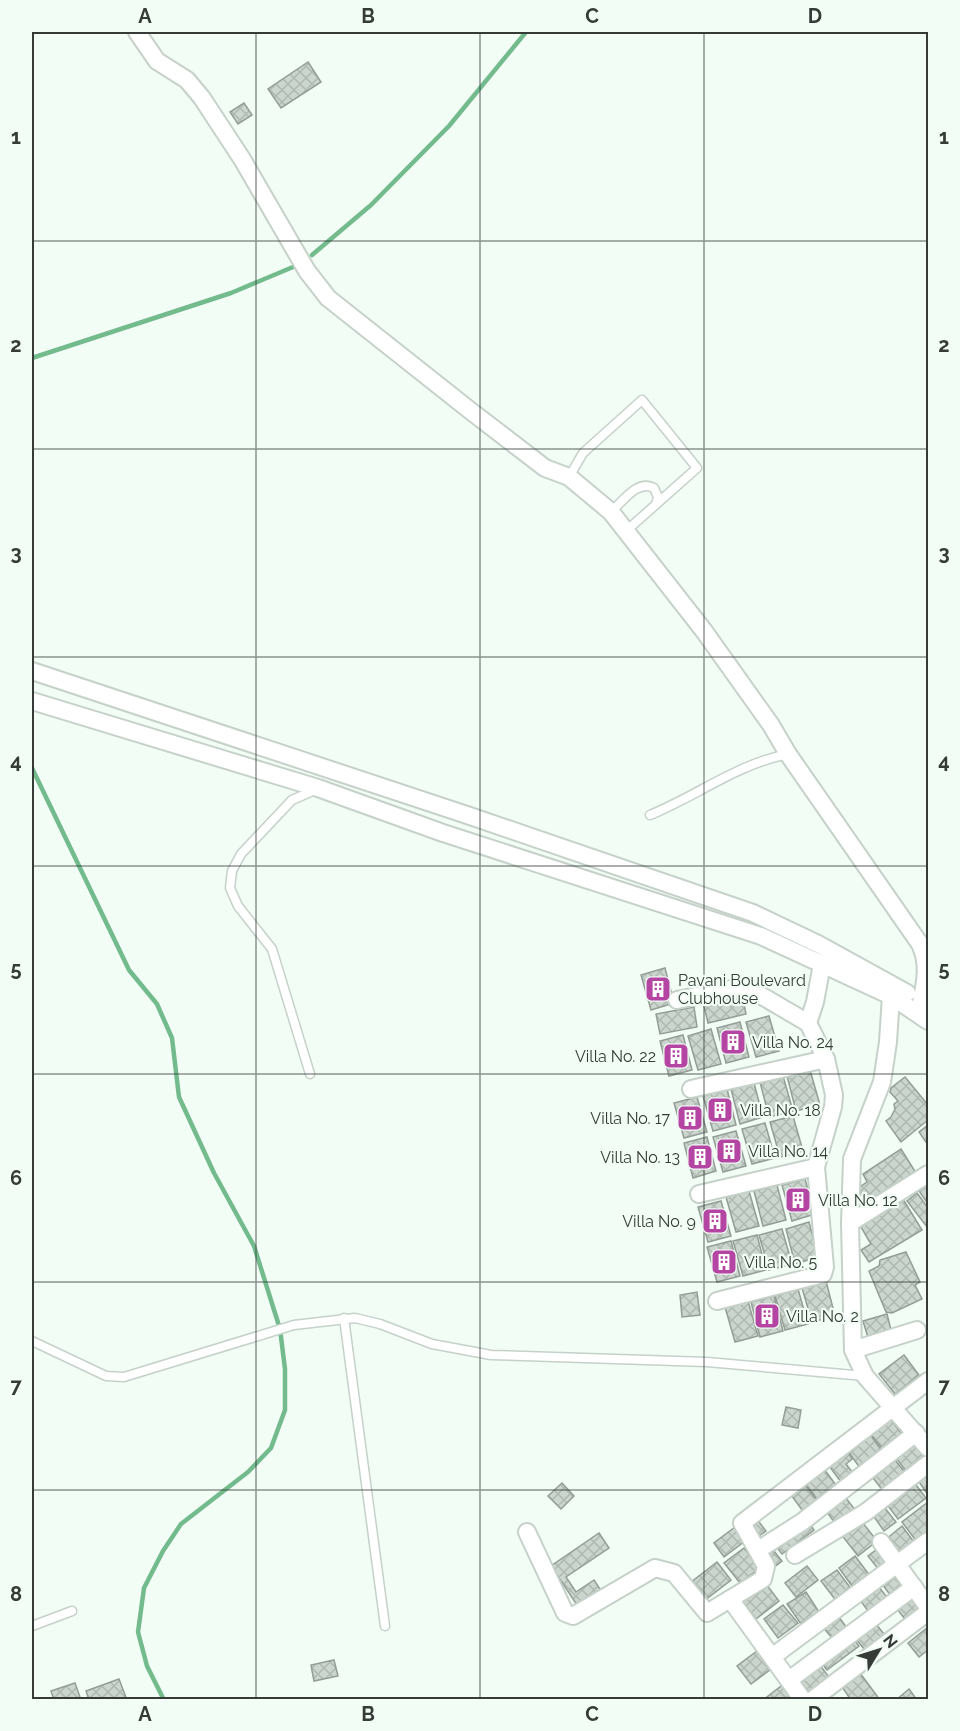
<svg xmlns="http://www.w3.org/2000/svg" width="960" height="1731" font-family="Raleway,sans-serif">
	<defs>
		<pattern id="building-cross-hatch" width="8" height="8" patternUnits="userSpaceOnUse" patternTransform="scale(1.5)"><rect width="8" height="8" fill="#cbd6ce"/><path d="M0 0l8 8M0 8l8-8" fill="none" stroke="#afb9b2"/></pattern>
	</defs>
	<rect width="100%" height="100%" fill="#f1fdf5"/>
	<g fill="none" stroke-linecap="round" stroke-linejoin="round">
		<g stroke="#73ba8d" stroke-width="4.5">
			<path d="M312,255L371,205L449,126L526,32"/>
			<path d="M32,358L231,293L293,267"/>
			<path d="M32,768L129,970L157,1004L172,1038L179,1097L214,1173L254,1246L280,1329L285,1369V1410L271,1448L248,1472L181,1524L163,1551L144,1588L138,1632L147,1666L164,1700"/>
		</g>
	</g>
	<g fill="url(#building-cross-hatch)" stroke="#939e96" stroke-width="1.5">
		<path d="M308,62L321,82L281,108L268,89Z"/>
		<path d="M244,103L252,115L238,124L230,112Z"/>
		<path d="M665,968L674,1003L651,1010L641,975Z"/>
		<path d="M742,994L746,1014L708,1023L703,1002Z"/>
		<path d="M694,1007L697,1027L660,1034L656,1014Z"/>
		<path d="M769,1016L779,1051L756,1057L746,1022Z"/>
		<path d="M740,1022L749,1057L726,1063L717,1028Z"/>
		<path d="M711,1029L721,1064L698,1070L688,1036Z"/>
		<path d="M683,1035L692,1070L669,1076L660,1041Z"/>
		<path d="M810,1070L820,1105L796,1111L787,1076Z"/>
		<path d="M783,1076L793,1111L769,1117L760,1082Z"/>
		<path d="M905,1077L928,1105V1120L901,1142L886,1121L891,1117L895,1109L894,1104L898,1101L890,1092L891,1088Z"/>
		<path d="M754,1083L763,1117L740,1124L731,1089Z"/>
		<path d="M727,1089L736,1125L713,1131L703,1096Z"/>
		<path d="M697,1097L707,1132L684,1138L674,1103Z"/>
		<path d="M793,1116L803,1151L780,1157L770,1122Z"/>
		<path d="M765,1123L775,1158L752,1164L742,1129Z"/>
		<path d="M928,1125V1145L919,1132Z"/>
		<path d="M736,1131L746,1166L723,1172L713,1137Z"/>
		<path d="M707,1137L716,1171L693,1178L684,1143Z"/>
		<path d="M901,1149L916,1173L869,1206L858,1188L867,1182L863,1174Z"/>
		<path d="M805,1179L815,1214L792,1221L782,1185Z"/>
		<path d="M928,1179V1204L917,1188Z"/>
		<path d="M777,1185L786,1220L763,1226L754,1191Z"/>
		<path d="M749,1191L759,1226L736,1232L726,1197Z"/>
		<path d="M917,1193L928,1208L927,1227L907,1201Z"/>
		<path d="M901,1196L922,1230L869,1262L861,1250L871,1244L858,1222Z"/>
		<path d="M721,1201L731,1236L708,1242L698,1207Z"/>
		<path d="M809,1222L818,1257L795,1264L786,1229Z"/>
		<path d="M782,1229L792,1264L769,1270L759,1235Z"/>
		<path d="M757,1235L766,1270L743,1276L733,1241Z"/>
		<path d="M731,1241L740,1276L717,1282L707,1247Z"/>
		<path d="M906,1252L920,1282L915,1285L922,1299L892,1313L886,1312L869,1271L879,1266L880,1260Z"/>
		<path d="M826,1281L835,1316L812,1322L802,1288Z"/>
		<path d="M798,1289L808,1324L785,1330L775,1296Z"/>
		<path d="M697,1292L700,1315L682,1317L680,1295Z"/>
		<path d="M774,1296L783,1331L760,1337L751,1302Z"/>
		<path d="M748,1301L758,1336L735,1342L725,1307Z"/>
		<path d="M887,1314L892,1334L869,1341L863,1321Z"/>
		<path d="M904,1355L919,1375L895,1394L879,1374Z"/>
		<path d="M786,1407L801,1410L798,1428L782,1425Z"/>
		<path d="M890,1418L906,1440L887,1455L870,1433Z"/>
		<path d="M869,1433L885,1455L863,1472L847,1450Z"/>
		<path d="M915,1438L928,1459L908,1474L894,1455Z"/>
		<path d="M848,1452L852,1459L846,1464L856,1477L844,1486L829,1466Z"/>
		<path d="M892,1456L906,1474L884,1492L870,1474Z"/>
		<path d="M824,1469L839,1489L820,1503L805,1483Z"/>
		<path d="M928,1470V1495L917,1479Z"/>
		<path d="M802,1481L819,1503L805,1514L789,1492Z"/>
		<path d="M913,1481L926,1498L898,1519L885,1502Z"/>
		<path d="M562,1483L574,1496L561,1509L548,1496Z"/>
		<path d="M842,1493L856,1511L837,1526L824,1508Z"/>
		<path d="M928,1502V1539L920,1546L902,1522Z"/>
		<path d="M881,1503L896,1522L884,1531L870,1511Z"/>
		<path d="M756,1518L766,1531L756,1538L747,1526Z"/>
		<path d="M859,1518L877,1541L858,1556L840,1533Z"/>
		<path d="M808,1521L814,1530L782,1554L775,1545Z"/>
		<path d="M902,1526L917,1546L900,1559L885,1540Z"/>
		<path d="M735,1527L745,1541L724,1557L714,1543Z"/>
		<path d="M599,1533L609,1548L566,1577L576,1592L594,1580L602,1592L579,1608L551,1566Z"/>
		<path d="M770,1546L782,1561L773,1568L761,1553Z"/>
		<path d="M880,1547L894,1565L882,1574L868,1556Z"/>
		<path d="M744,1548L760,1568L740,1583L724,1563Z"/>
		<path d="M855,1556L871,1577L854,1589L839,1568Z"/>
		<path d="M717,1562L731,1580L704,1601L690,1583Z"/>
		<path d="M807,1566L818,1580L796,1597L785,1583Z"/>
		<path d="M837,1570L852,1590L837,1602L821,1581Z"/>
		<path d="M899,1571L912,1587L894,1600L882,1584Z"/>
		<path d="M875,1582L890,1601L871,1615L857,1596Z"/>
		<path d="M766,1584L779,1601L756,1619L743,1602Z"/>
		<path d="M911,1590L926,1610L908,1623L893,1604Z"/>
		<path d="M806,1592L819,1612L801,1624L787,1604Z"/>
		<path d="M783,1605L798,1623L778,1638L764,1619Z"/>
		<path d="M836,1613L847,1628L833,1639L821,1625Z"/>
		<path d="M873,1620L887,1638L867,1653L854,1636Z"/>
		<path d="M928,1627V1650L919,1657L908,1643Z"/>
		<path d="M851,1635L859,1646L827,1670L819,1660Z"/>
		<path d="M761,1648L775,1666L751,1684L737,1666Z"/>
		<path d="M334,1660L338,1676L314,1681L311,1665Z"/>
		<path d="M816,1660L829,1677L809,1693L796,1676Z"/>
		<path d="M860,1673L880,1700H851L842,1687Z"/>
		<path d="M119,1679L127,1700H89L86,1691Z"/>
		<path d="M75,1683L81,1700H54L51,1691Z"/>
		<path d="M785,1683L798,1700H763Z"/>
		<path d="M909,1689L917,1700H896Z"/>
	</g>
	<g fill="none" stroke-linecap="round" stroke-linejoin="round">
		<g stroke="#c5d1c9" stroke-width="11">
			<g id="lane">
				<path d="M569,477L583,453L642,400L697,468L626,531"/>
				<path d="M611,512C623,501 638,479 654,488L658,497L656,504"/>
				<path d="M650,815C699,795 735,765 788,754"/>
				<path d="M310,1074L272,949L238,906L230,888L232,871L241,854L292,800L315,790"/>
				<path d="M344,1318L385,1626"/>
				<path d="M32,1341L106,1376L124,1377L294,1325L355,1318L380,1324L432,1344L491,1355L707,1362L865,1376"/>
				<path d="M32,1626L72,1611"/>
			</g>
		</g>
		<g stroke="#c5d1c9" stroke-width="20">
			<g id="street">
				<path d="M137,32L157,61L187,80L202,98L242,159L307,271L328,298L472,412L545,468L569,477L611,512L704,631L771,725L788,754L920,944C929,963 926,981 921,1002L928,1008"/>
				<path d="M32,671L467,815L753,913L818,944L907,993"/>
				<path d="M32,701L318,788L443,833L761,936L891,996L928,1021"/>
				<path d="M891,996L888,1042L882,1082L852,1159L850,1223L853,1350L865,1376L928,1448"/>
				<path d="M677,1000L740,987L750,989L808,1023L826,1059L834,1095L833,1107L816,1167L825,1267L823,1274L717,1301"/>
				<path d="M808,1023L815,1002L822,964"/>
				<path d="M691,1089L826,1059"/>
				<path d="M699,1194L816,1167"/>
				<path d="M850,1223L928,1174"/>
				<path d="M853,1350L917,1330"/>
				<path d="M527,1532L565,1613L573,1616L655,1568L674,1573L707,1613L763,1579L766,1566L742,1523L928,1381"/>
				<path d="M881,1542L928,1607"/>
				<path d="M758,1550L802,1522L916,1433"/>
				<path d="M795,1555L866,1512L928,1464"/>
				<path d="M730,1599L803,1700"/>
				<path d="M772,1657L928,1541"/>
				<path d="M789,1680L914,1587"/>
				<path d="M812,1700L928,1612"/>
			</g>
		</g>
		<use href="#lane" stroke="#fff" stroke-width="8"/>
		<use href="#street" stroke="#fff" stroke-width="16"/>
	</g>
	<path fill="none" stroke="#373b38" stroke-width="1.5" stroke-opacity="0.55" d="M256,32V1700M480,32V1700M704,32V1700M32,241H928M32,449H928M32,657H928M32,866H928M32,1074H928M32,1282H928M32,1490H928"/>
	<defs>
		<g id="building-square" transform="scale(1.35)"><rect x="-9" y="-9" width="18" height="18" rx="4" fill="#b545a2" stroke="#f1fdf5"/><path d="M-4-6H4V6H1V3H-1V6H-4ZM-2.5-4.3h1.7v1.8h-1.7ZM.8-4.3h1.7v1.8H.8ZM-2.5-1h1.7V.8h-1.7ZM.8-1h1.7V.8H.8Z" fill="#fff"/></g>
	</defs>
	<g fill-rule="evenodd">
		<use href="#building-square" x="658" y="989"/>
		<use href="#building-square" x="733" y="1042"/>
		<use href="#building-square" x="676" y="1056"/>
		<use href="#building-square" x="720" y="1110"/>
		<use href="#building-square" x="690" y="1118"/>
		<use href="#building-square" x="729" y="1151"/>
		<use href="#building-square" x="700" y="1157"/>
		<use href="#building-square" x="798" y="1200"/>
		<use href="#building-square" x="715" y="1221"/>
		<use href="#building-square" x="724" y="1262"/>
		<use href="#building-square" x="767" y="1316"/>
	</g>
	<g text-anchor="middle" dominant-baseline="central" stroke-width="4.5" stroke-linejoin="round" paint-order="stroke">
		<g font-size="16" fill="#373b38" stroke="#f1fdf5" text-anchor="start">
			<text x="678" y="980">Pavani Boulevard<tspan x="678" dy="18">Clubhouse</tspan></text>
			<text x="752" y="1042">Villa No. 24</text>
			<text x="656" y="1056" text-anchor="end">Villa No. 22</text>
			<text x="740" y="1110">Villa No. 18</text>
			<text x="670" y="1118" text-anchor="end">Villa No. 17</text>
			<text x="748" y="1151">Villa No. 14</text>
			<text x="680" y="1157" text-anchor="end">Villa No. 13</text>
			<text x="818" y="1200">Villa No. 12</text>
			<text x="696" y="1221" text-anchor="end">Villa No. 9</text>
			<text x="744" y="1262">Villa No. 5</text>
			<text x="786" y="1316">Villa No. 2</text>
		</g>
	</g>
	<rect width="960" height="1731" fill="none" stroke="#f1fdf5" stroke-width="66"/>
	<g transform="translate(879 1650) rotate(52)" stroke="#f1fdf5" stroke-width="4.5" paint-order="stroke">
	<path d="M0-4.5L10 22L0 15L-10 22Z" fill="#373b38"/>
	<text y="-9" font-size="16" font-weight="bold" text-anchor="middle" fill="#373b38">N</text>
	</g>
	<rect x="33" y="33" width="894" height="1665" fill="none" stroke="#373b38" stroke-width="2"/>
	<g font-size="20" text-anchor="middle" font-weight="bold" fill="#373b38">
		<text x="145" y="23">A</text>
		<text x="368" y="23">B</text>
		<text x="592" y="23">C</text>
		<text x="815" y="23">D</text>
		<text x="16" y="144">1</text>
		<text x="944" y="144">1</text>
		<text x="16" y="352">2</text>
		<text x="944" y="352">2</text>
		<text x="16" y="560">3</text>
		<text x="944" y="560">3</text>
		<text x="16" y="768">4</text>
		<text x="944" y="768">4</text>
		<text x="16" y="976">5</text>
		<text x="944" y="976">5</text>
		<text x="16" y="1185">6</text>
		<text x="944" y="1185">6</text>
		<text x="16" y="1393">7</text>
		<text x="944" y="1393">7</text>
		<text x="16" y="1601">8</text>
		<text x="944" y="1601">8</text>
		<text x="145" y="1721">A</text>
		<text x="368" y="1721">B</text>
		<text x="592" y="1721">C</text>
		<text x="815" y="1721">D</text>
	</g>
</svg>
